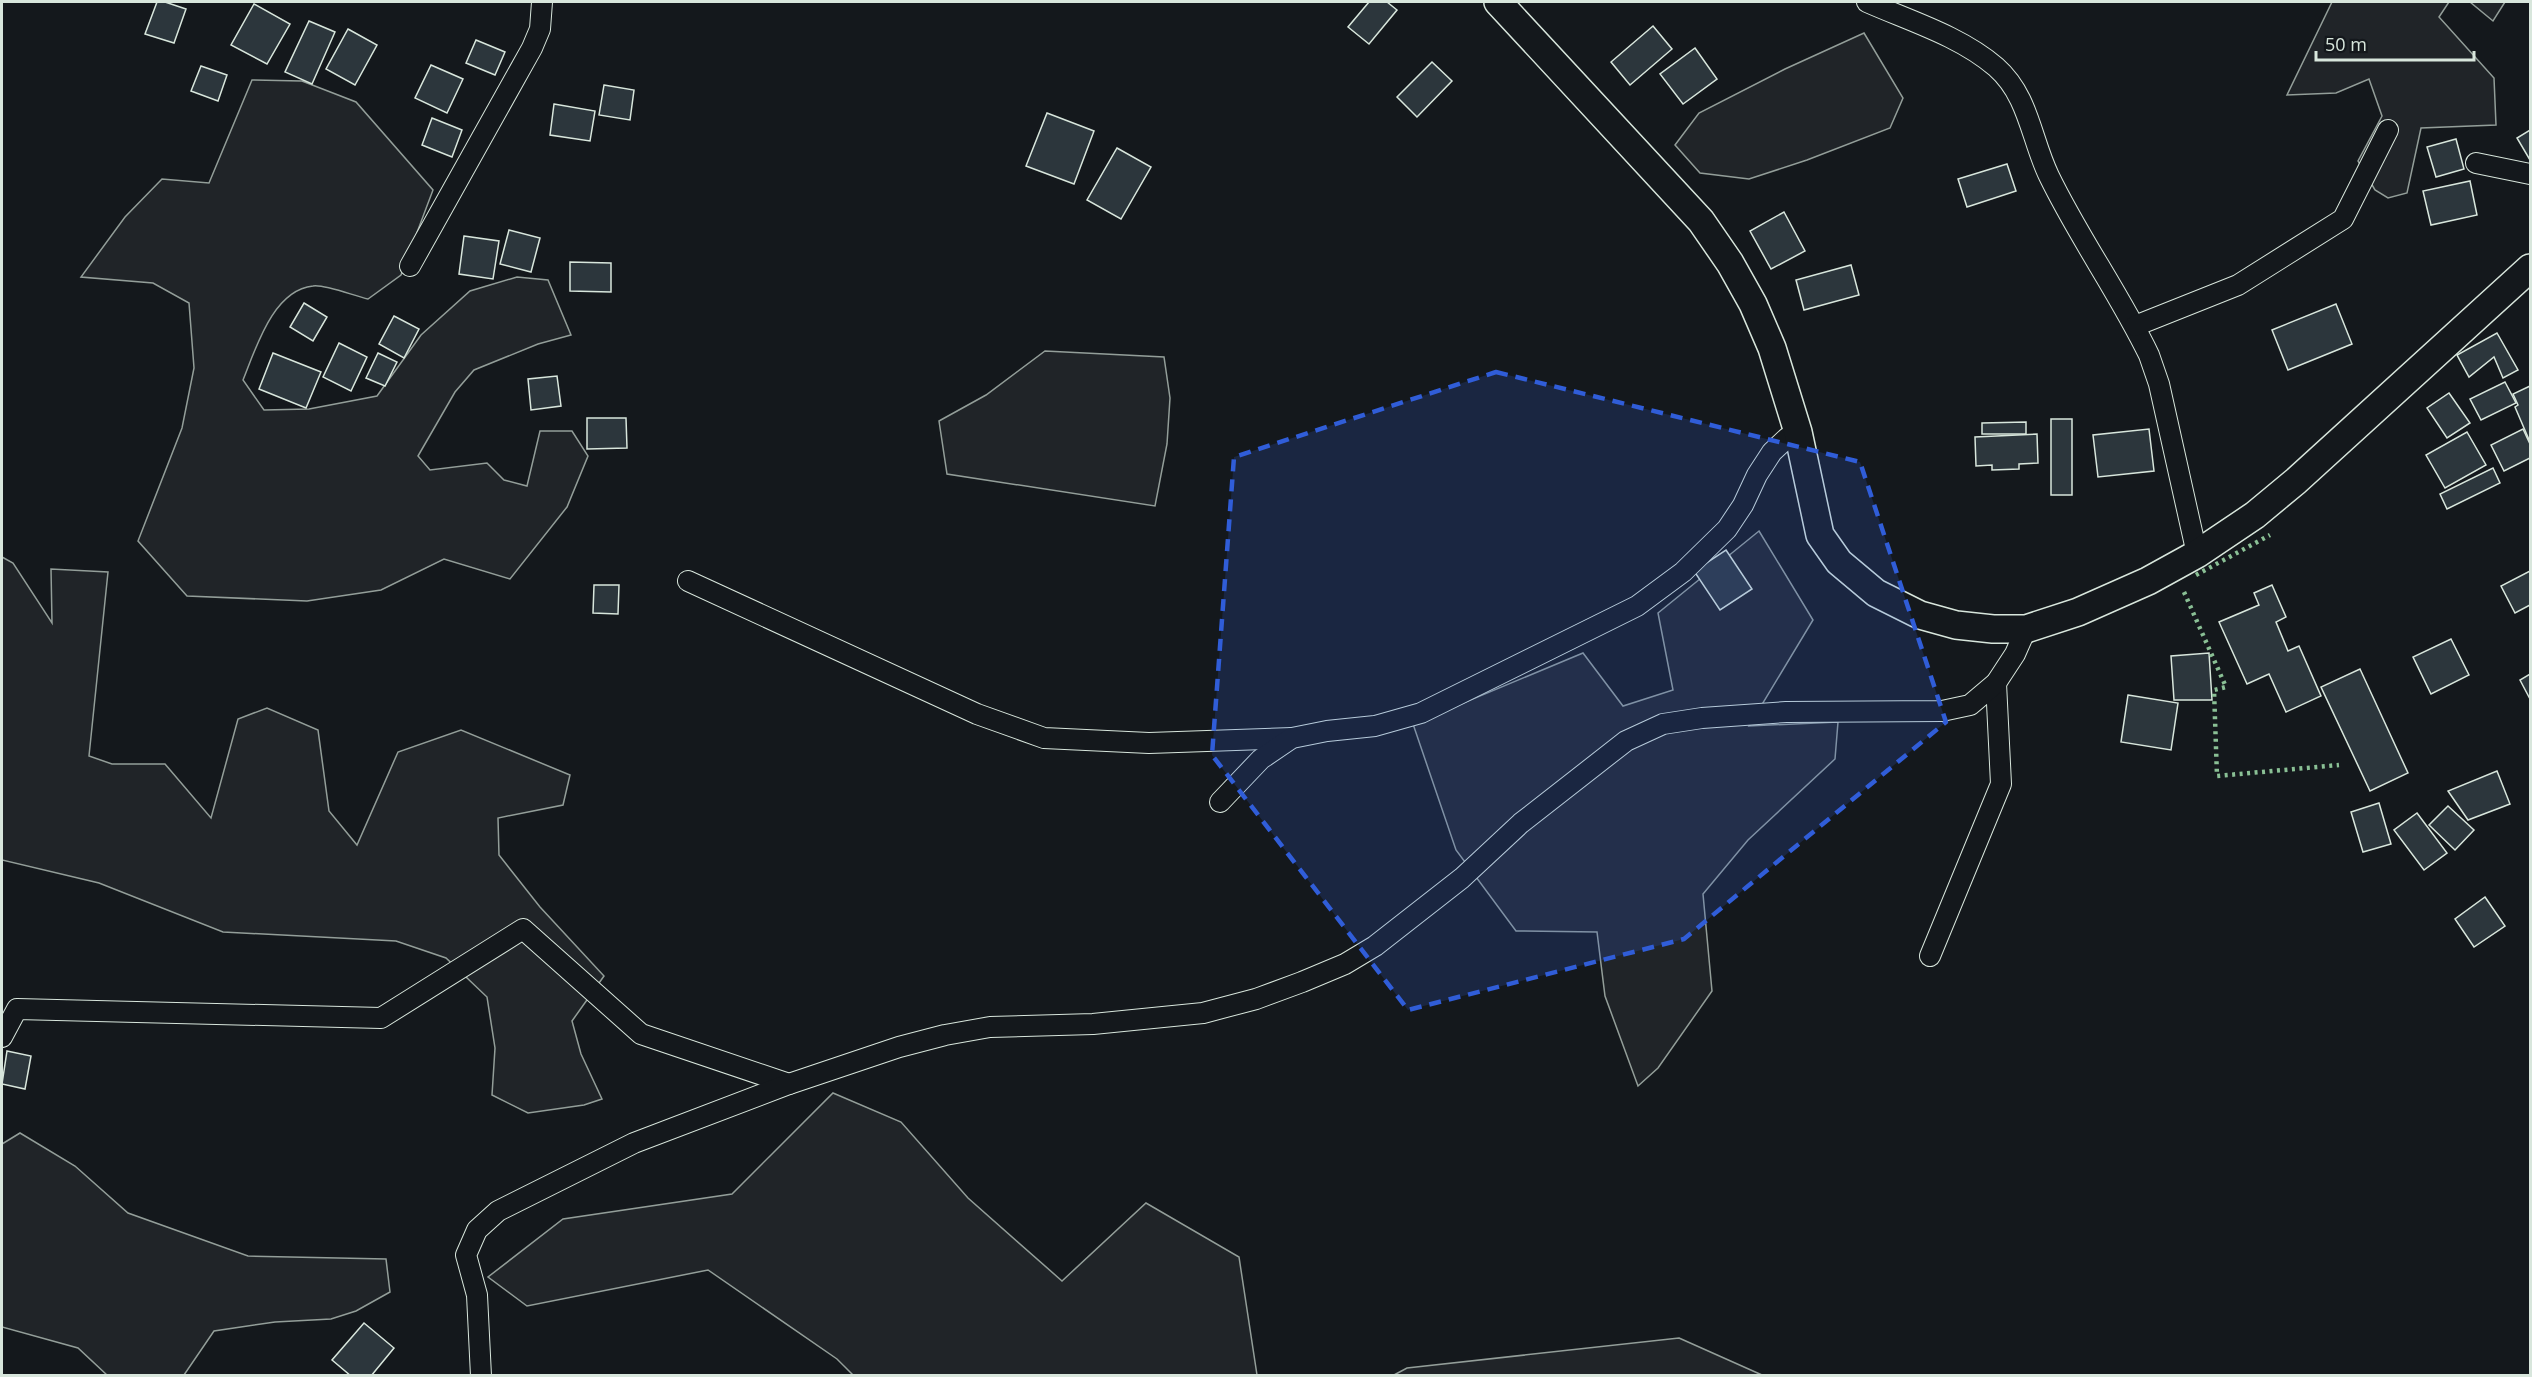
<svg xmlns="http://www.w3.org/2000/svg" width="2532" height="1377" font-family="'Open Sans',sans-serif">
	<rect width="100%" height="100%" fill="#14181c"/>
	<g fill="#202428" stroke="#939e99" stroke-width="1.5">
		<path d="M2332,2H2449L2439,17L2494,78L2496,125L2421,128L2407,193L2388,198L2375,190L2358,161L2382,116L2369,79L2336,93L2287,95Z"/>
		<path d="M2470,2H2505L2493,21Z"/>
		<path d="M1864,33L1903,98L1890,128L1807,160L1749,179L1700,173L1675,145L1699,113L1785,69Z"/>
		<path d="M252,80L302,81L356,102L433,190L401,275L368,299C354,296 325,284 313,286C273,290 256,348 243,380L264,410L309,409L377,396L421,335L470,291L517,277L548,280L571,335L538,344L474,370L455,392L418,456L430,470L487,463L504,480L527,486L540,431H572L588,456L567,507L510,579L444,559L381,590L307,601L187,596L138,541L182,428L194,368L189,303L153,283L81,277L125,217L162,179L209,183Z"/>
		<path d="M1045,351L1164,357L1170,398L1167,444L1155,506L947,474L939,421L986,395Z"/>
		<path d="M1759,531L1813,620L1749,726L1838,722L1835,759L1748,840L1703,894L1712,991L1658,1068L1638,1086L1605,996L1597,932L1516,931L1456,850L1413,724L1583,653L1623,706L1673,690L1658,613Z"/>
		<path d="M2,557L13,563L52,623L51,569L108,572L89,756L112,764H165L211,818L238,719L267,708L318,730L329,811L357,845L398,752L461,730L570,775L563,805L498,818L499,855L540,907L604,976L572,1021L581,1054L602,1099L584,1105L528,1113L492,1095L495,1048L487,997L446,958L396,941L223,932L99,883L2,860Z"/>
		<path d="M833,1093L901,1122L968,1198L1062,1281L1146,1203L1239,1257L1257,1375H853L837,1359L708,1270L527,1306L488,1277L563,1219L732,1194Z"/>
		<path d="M20,1133L75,1166L128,1213L248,1256L386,1259L390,1292L356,1311L331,1319L275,1322L214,1331L184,1375H107L78,1348L2,1327V1144Z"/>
		<path d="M1679,1338L1762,1375H1394L1407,1368Z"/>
	</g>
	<g fill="#2c363c" stroke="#d8e6dc" stroke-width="1.5">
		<path d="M157,2H165L186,9L174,43L145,34Z"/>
		<path d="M1369,2H1387L1397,10L1369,44L1348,27Z"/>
		<path d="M254,4L290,24L267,64L231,45Z"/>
		<path d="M309,21L335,32L312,84L285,72Z"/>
		<path d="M1653,26L1672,49L1630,85L1611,62Z"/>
		<path d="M348,29L377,45L355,85L326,69Z"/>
		<path d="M476,40L505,52L495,75L466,63Z"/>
		<path d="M1695,48L1717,79L1683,104L1660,74Z"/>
		<path d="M1432,62L1452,81L1417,117L1397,97Z"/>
		<path d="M431,65L463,79L447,113L415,98Z"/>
		<path d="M201,66L227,75L218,101L191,91Z"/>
		<path d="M604,85L634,90L630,120L599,115Z"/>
		<path d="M554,104L595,111L590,141L550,135Z"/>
		<path d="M1047,113L1094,131L1074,184L1026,166Z"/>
		<path d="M432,118L462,130L452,157L422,145Z"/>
		<path d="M2530,130V160L2517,138Z"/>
		<path d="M2456,139L2464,169L2436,177L2427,147Z"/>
		<path d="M1117,148L1151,167L1121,219L1087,200Z"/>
		<path d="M2007,164L2016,191L1967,207L1958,179Z"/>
		<path d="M2470,181L2477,215L2431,225L2423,191Z"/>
		<path d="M1784,212L1805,251L1771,269L1750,231Z"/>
		<path d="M509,230L540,238L531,272L500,264Z"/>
		<path d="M464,236L499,241L493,279L459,274Z"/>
		<path d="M570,262L611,263V292L570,291Z"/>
		<path d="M1851,265L1859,295L1804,310L1796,280Z"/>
		<path d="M304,303L327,317L313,341L290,327Z"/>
		<path d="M2336,304L2352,344L2288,370L2272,330Z"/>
		<path d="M394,316L419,329L404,358L379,344Z"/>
		<path d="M2497,333L2518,370L2503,378L2494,357L2469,377L2457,355Z"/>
		<path d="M339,343L367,357L351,391L323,377Z"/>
		<path d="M273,353L321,372L306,408L259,389Z"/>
		<path d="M378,353L397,362L385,386L366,378Z"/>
		<path d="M557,376L561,406L531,410L528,379Z"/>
		<path d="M2505,382L2516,403L2481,420L2470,399Z"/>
		<path d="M2530,386V442L2515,407L2518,405L2513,394Z"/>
		<path d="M2449,393L2470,423L2447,438L2427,408Z"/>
		<path d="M587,418H626L627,448L587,449Z"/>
		<rect x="2051" y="419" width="21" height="76"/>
		<path d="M2026,422V434H1982V423Z"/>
		<path d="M2149,429L2154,471L2098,477L2093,435Z"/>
		<path d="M2523,429L2530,444V458L2504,471L2491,445Z"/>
		<path d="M2467,432L2486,465L2445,488L2426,455Z"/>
		<path d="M2037,434L2038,463L2019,464V469L1992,470V465L1976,466L1975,437Z"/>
		<path d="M2493,468L2500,483L2447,509L2440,494Z"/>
		<path d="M1726,550L1752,589L1720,610L1694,571Z"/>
		<path d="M2530,571V605L2515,613L2501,586Z"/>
		<path d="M594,585H619L618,614L593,613Z"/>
		<path d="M2272,585L2286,617L2276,622L2288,651L2299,646L2321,696L2286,712L2269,674L2247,684L2219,622L2259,605L2254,593Z"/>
		<path d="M2451,639L2469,675L2431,694L2413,657Z"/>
		<path d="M2209,653L2212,700H2174L2171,656Z"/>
		<path d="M2360,669L2408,773L2370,791L2321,687Z"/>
		<path d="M2530,674V699L2520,680Z"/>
		<path d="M2128,695L2178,703L2171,750L2121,742Z"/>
		<path d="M2497,771L2510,804L2468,820L2448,791Z"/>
		<path d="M2379,803L2391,844L2363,852L2351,812Z"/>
		<path d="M2448,806L2474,830L2455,850L2429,825Z"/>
		<path d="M2417,813L2447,853L2424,870L2394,830Z"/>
		<path d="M2485,897L2505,926L2474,947L2455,919Z"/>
		<path d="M7,1051L31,1056L25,1089L2,1084Z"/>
		<path d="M364,1323L394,1348L371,1376H351L332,1360Z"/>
	</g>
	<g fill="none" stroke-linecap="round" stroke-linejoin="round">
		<g stroke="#d8e6dc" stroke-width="22">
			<g id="street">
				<path d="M1867,2C1910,21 1960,36 1996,67C2029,96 2031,139 2049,176C2079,238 2119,293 2149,355L2159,384L2197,554"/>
				<path d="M2476,163L2530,174"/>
				<path d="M410,266L532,48L540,29L542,2"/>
				<path d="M2135,326L2238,285L2343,219L2388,130"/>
				<path d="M688,581L977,714L1044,738L1149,743L1292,738"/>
				<path d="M1220,802L1261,759L1292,738L1327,731L1375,726L1421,713L1637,606L1683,572L1727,529L1743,505L1757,475L1772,452L1787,438L1798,432"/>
				<path d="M1930,956L2001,784L1996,683"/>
				<path d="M2,1037L17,1009L381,1018L523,929L641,1034L789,1084"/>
				<path d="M481,1376L477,1295L466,1255L477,1230L498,1211L634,1143L789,1084L899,1047L945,1035L990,1027L1093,1024L1203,1013L1256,999L1302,982L1345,964L1375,946L1462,878L1521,823L1626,741L1663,724L1702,718L1786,712L1942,711L1970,705L1996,683L2015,654L2026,629"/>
			</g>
		</g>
		<g stroke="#d8e6dc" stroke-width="30">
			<path id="secondary" d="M1498,2L1701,221L1730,263L1753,304L1772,348L1798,432L1820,535L1839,562L1876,593L1920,615L1956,625L1993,629H2026L2078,612L2148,581L2197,554L2255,515L2296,481L2530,268"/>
		</g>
		<use href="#street" stroke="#14181c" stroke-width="20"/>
		<use href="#secondary" stroke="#14181c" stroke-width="27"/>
		<g stroke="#8ac095" stroke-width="4.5" stroke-dasharray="3 4.5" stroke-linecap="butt">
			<path d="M2196,575L2270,535"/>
			<path d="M2184,592L2226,687L2214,690L2217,776L2339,765"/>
		</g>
	</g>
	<path fill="#305dd8" fill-opacity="0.2" stroke="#305dd8" stroke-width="4.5" stroke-dasharray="12 8" stroke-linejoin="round" d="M1496,372L1860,462L1946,722L1684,939L1408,1010L1212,755L1234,457Z"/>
	<rect width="2532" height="1377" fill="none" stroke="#d8e6dc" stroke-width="6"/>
	<path d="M2316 51v9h158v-9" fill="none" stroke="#d8e6dc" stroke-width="3"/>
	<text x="2325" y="51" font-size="18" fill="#d8e6dc" stroke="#14181c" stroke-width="4.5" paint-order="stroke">50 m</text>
</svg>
